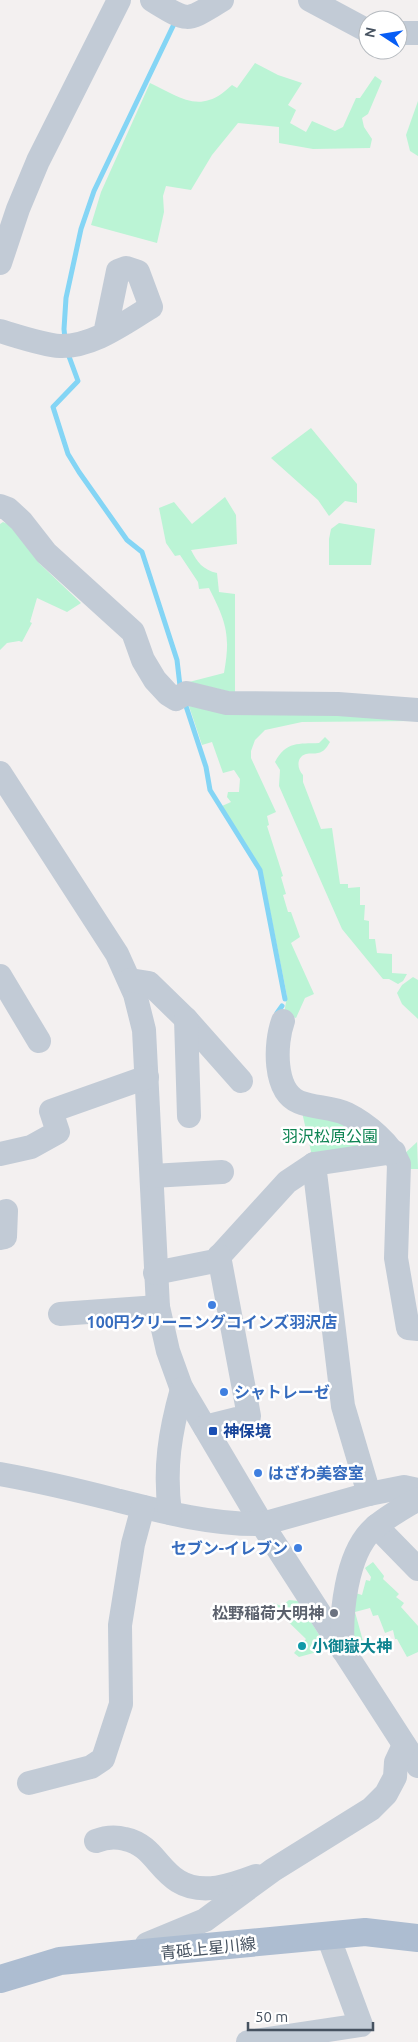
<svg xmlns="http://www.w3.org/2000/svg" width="418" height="2042" font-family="Ubuntu,'Noto Sans JP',sans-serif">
	<rect width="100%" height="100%" fill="#f3f0f0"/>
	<g fill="#bbf4d5">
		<path d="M255,63L278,75L302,83L288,105L296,110L290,123L306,132L312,121L335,131L343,127L356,98H360L375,76L382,81L368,114L362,118L364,127L372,139L370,148L313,149L279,143V127L238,123L212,155L191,190L166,186L163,196L164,212L157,243L91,225L101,192L150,83C168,91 189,107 209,100C218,98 226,90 232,85L237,88Z"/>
		<path d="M418,101V156L410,151L406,135Z"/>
		<path d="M311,428L357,484V503L345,501L329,516L318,500L271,458Z"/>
		<path d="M225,497L236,515L237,544L191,550C197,562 203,570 217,573L219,592L235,594V693L189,682L224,673C231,634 226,622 209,588L199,589L198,582L180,555L175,556L166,543L159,508L174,502L192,524Z"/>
		<path d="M3,522L10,525L40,564L81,603L67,612L37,598L30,622L32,623L22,642L19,641L7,643L0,650V524Z"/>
		<path d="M339,523L375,529L371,565H329V539L331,529Z"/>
		<path d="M187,700L336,709L418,721L302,722L265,730L255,740L251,751V758L276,812L267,816L269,825L267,826L283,876L281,877L286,894L283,895L288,912H291L300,937L291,943L314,994L305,998L296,1018L284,1014L287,996L262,871L222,806L231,802L227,797L228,792H239L240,779L234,770L223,773L212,742L202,745Z"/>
		<path d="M325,737L330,742C327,747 324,752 318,753C314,754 310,753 306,754C296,757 297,769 303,775V782L321,829L332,828L340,884H348V888L360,887V905H365L364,920L369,921V939H375L377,953L392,954V973L407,974L403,981L398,984L389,979H383L342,929L279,786L280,770L275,762C286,741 299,744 319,743Z"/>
		<path d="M413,977L418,980V1019L402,1004L397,993L402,985Z"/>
		<path d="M301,1108L342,1118L385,1149L313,1160Z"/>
		<path d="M417,1142L418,1169H408L403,1155Z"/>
		<path d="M373,1562L384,1576L383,1579L399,1594L396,1597L404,1603L401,1607L418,1626V1652L407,1657L397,1639H395L393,1630L385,1633L378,1615L373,1616L370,1608L355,1612L363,1641H368L369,1644L356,1654L346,1633L352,1592L362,1595L366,1580L370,1581L371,1577L365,1568Z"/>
		<path d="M289,1600L298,1601L328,1649L299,1657L294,1653L306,1639L272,1606L273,1603L282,1606Z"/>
	</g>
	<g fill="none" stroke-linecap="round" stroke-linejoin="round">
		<g stroke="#84d5f5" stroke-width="5">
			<path d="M65,339L64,329L66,298L81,229L94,191L175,22"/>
			<path d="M67,351L78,381L53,407L68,454L79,472L127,540L142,552L177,660L180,686"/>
			<path d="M184,700L206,767L210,790L260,870L285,999"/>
			<path d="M277,1013L282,1006"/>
		</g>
		<g stroke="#c2cbd6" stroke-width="24">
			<path d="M152,0C190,23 185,22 222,0"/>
			<path d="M310,0L368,31"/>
			<path d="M398,33H418"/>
			<path d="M0,263L18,209L38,161L119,0"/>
			<path d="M0,331C17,336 43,345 60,346C93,347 124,323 151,307L138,272L126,268L118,271L105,334"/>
			<path d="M0,506L8,509L21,521L46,553L133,632L143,660L155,680L168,694L176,699L186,693L227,703L338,704L418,710"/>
			<path d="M0,773L117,954L135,994L144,1030L158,1307L168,1351L181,1387L262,1524L418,1766"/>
			<path d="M0,976L39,1041"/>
			<path d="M130,980L149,983L186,1019L241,1081"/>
			<path d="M186,1019L189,1116"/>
			<path d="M283,1021C275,1043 273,1091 299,1102C314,1108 333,1107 347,1114C367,1124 391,1144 399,1164L396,1258L408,1328L418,1329"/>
			<path d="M0,1154L31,1147L58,1132L51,1111L147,1077"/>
			<path d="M314,1164L343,1406L369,1494"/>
			<path d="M152,1176L222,1172"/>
			<path d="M0,1238L5,1237L6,1211"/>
			<path d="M155,1273L215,1261L287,1182L314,1164L394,1152"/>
			<path d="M60,1314L158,1307"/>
			<path d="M205,1427L249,1416L219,1256"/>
			<path d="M0,1474C39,1481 77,1490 116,1500C163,1512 213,1525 262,1524L369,1494L404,1487L418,1490"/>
			<path d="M170,1513C164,1468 170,1432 182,1389"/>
			<path d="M376,1526L418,1569"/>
			<path d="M343,1650C340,1615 346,1554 373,1529C386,1517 403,1508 418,1499"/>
			<path d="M29,1783L91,1767L103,1759L121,1704L120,1625L133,1544L143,1507"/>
			<path d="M96,1841C106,1837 114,1836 125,1839C152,1845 157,1868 178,1881C202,1896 232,1885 256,1876"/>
			<path d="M145,1954L147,1944L205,1920L273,1870L371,1809L386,1794L395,1777L396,1762L404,1745"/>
			<path d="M248,2042L361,2025L328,1936"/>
		</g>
		<path stroke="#adbdd1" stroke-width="28" d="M0,1979L60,1961L101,1957L365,1932L418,1938"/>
	</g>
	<g fill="#3f7fe0" stroke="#fff" stroke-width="2">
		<circle cx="212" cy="1305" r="5"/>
		<circle cx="224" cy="1392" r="5"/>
		<circle cx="258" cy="1473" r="5"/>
		<circle cx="298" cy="1548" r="5"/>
	</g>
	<rect fill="#1a4fb4" stroke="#fff" stroke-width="2" x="208" y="1426" width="10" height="10" rx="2.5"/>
	<circle fill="#6b7280" stroke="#fff" stroke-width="2" cx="334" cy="1613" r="5"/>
	<circle fill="#0f9aa8" stroke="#fff" stroke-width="2" cx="302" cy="1646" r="5"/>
	<g text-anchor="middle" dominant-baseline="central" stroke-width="5" stroke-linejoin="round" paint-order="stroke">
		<g font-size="16" fill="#0e8452" stroke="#fff">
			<text x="330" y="1136">羽沢松原公園</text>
		</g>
		<g font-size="16" font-weight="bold" fill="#366cbe" stroke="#fff" text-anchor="start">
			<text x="212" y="1322" text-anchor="middle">100円クリーニングコインズ羽沢店</text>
			<text x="234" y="1392">シャトレーゼ</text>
			<text x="268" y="1473">はざわ美容室</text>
			<text x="288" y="1548" text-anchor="end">セブン-イレブン</text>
		</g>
		<g font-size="16" font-weight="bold" fill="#164399" stroke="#fff" text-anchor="start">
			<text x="223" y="1431">神保境</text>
		</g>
		<g font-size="16" font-weight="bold" fill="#5b616d" stroke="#fff" text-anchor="end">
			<text x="324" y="1613">松野稲荷大明神</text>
		</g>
		<g font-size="16" font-weight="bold" fill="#0d838f" stroke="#fff" text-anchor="start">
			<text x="312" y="1646">小御嶽大神</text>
		</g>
		<g font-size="16" fill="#465260" stroke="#fff">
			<text transform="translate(208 1948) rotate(-6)">青砥上星川線</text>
		</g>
	</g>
	<g transform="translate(383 35) rotate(282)"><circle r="24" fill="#ffffff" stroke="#b5babf"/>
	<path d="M0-4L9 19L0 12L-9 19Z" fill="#075df5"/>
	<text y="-8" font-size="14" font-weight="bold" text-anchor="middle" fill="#465260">N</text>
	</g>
	<path d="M248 2022v8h125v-8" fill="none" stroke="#465260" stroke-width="2.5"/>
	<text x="255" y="2022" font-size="15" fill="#465260" stroke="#ffffff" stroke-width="4" paint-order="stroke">50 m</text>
</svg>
